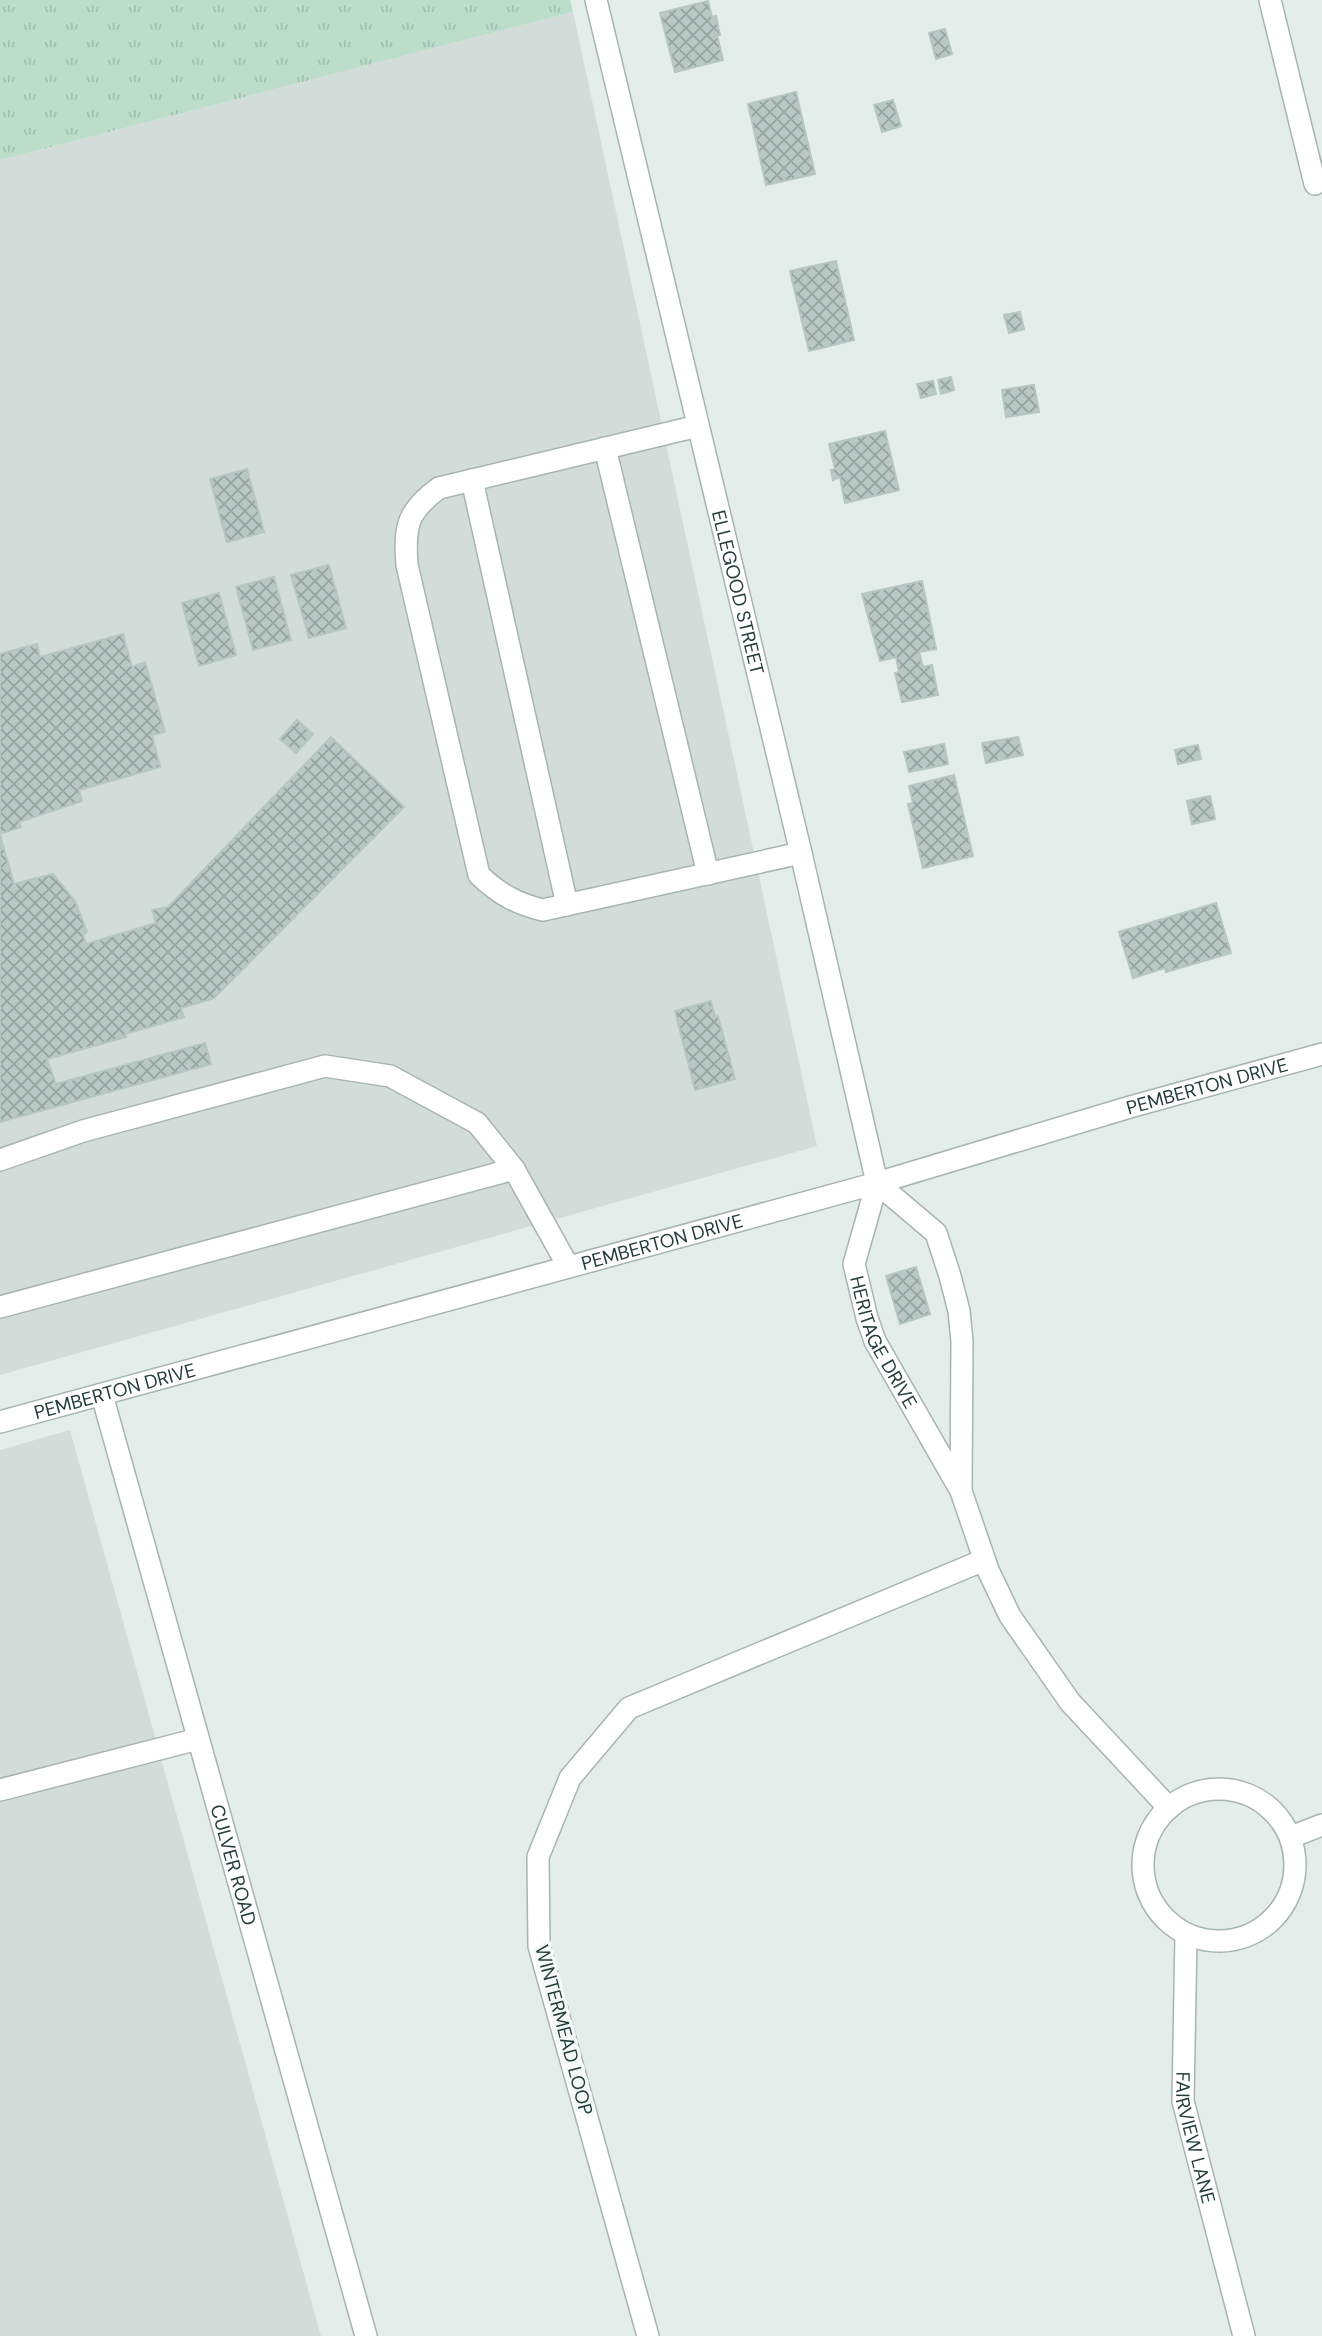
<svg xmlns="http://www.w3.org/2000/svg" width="1322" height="2336" font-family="'DM Sans',sans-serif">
	<defs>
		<pattern id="park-tufts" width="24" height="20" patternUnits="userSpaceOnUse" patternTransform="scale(1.75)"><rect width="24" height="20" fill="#bdddcb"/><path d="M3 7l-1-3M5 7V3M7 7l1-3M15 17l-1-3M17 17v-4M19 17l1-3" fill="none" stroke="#a2bfaf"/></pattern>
		<pattern id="building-cross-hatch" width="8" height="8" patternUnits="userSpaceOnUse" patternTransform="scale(1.75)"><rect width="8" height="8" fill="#b9c8c4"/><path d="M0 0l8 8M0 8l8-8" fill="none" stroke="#96a4a0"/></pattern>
	</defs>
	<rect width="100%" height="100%" fill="#e3edea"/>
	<g fill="#d2ddd9">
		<path d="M573,12L817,1146L0,1375V160Z"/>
		<path d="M70,1430L321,2336H0V1450Z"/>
	</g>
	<path fill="url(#park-tufts)" d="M0,0H570L573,12L0,160Z"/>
	<g fill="url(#building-cross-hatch)" stroke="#b6c6c2" stroke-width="2">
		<path d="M708,1L712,17L716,16L720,35H717L723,60L675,72L660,13Z"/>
		<path d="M945,29L952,54L936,59L929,33Z"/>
		<path d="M796,92L815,174L766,185L748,104Z"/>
		<path d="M893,100L901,126L882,132L874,105Z"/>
		<path d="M836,261L854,340L809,351L790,271Z"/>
		<path d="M1020,312L1024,329L1009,333L1004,315Z"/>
		<path d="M951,377L954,390L941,394L938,380Z"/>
		<path d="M933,381L936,394L921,398L917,384Z"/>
		<path d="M1034,385L1039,412L1006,417L1002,390Z"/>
		<path d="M885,431L899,490L845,503L840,477L833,480L831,470L835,469L829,444Z"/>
		<path d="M247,469L264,532L227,542L210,479Z"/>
		<path d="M329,565L346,628L309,638L291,575Z"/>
		<path d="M274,577L291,640L253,650L236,587Z"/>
		<path d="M922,581L936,649L919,652L923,667L932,665L938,695L902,702L895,673L899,672L896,657L880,661L862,594Z"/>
		<path d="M219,593L236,655L199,666L182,603Z"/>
		<path d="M123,634L132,667L145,662L165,732L152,735L160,767L79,790L82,801L19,822L21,827L0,834V654L37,644L40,657Z"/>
		<path d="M297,720L313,734L296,753L280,739Z"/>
		<path d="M331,737L404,807L214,998L181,1008L184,1017L125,1034L126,1037L47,1059L56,1084L205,1043L211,1064L0,1122V835L14,884L53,874L75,901L87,932L83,935L86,944L156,923L152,910L168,907Z"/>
		<path d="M1018,737L1023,755L986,763L982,743Z"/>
		<path d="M944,744L948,764L909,772L904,752Z"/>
		<path d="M1198,745L1201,759L1178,764L1175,750Z"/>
		<path d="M954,775L973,856L923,868L908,804L913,803L909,786Z"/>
		<path d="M1210,796L1215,819L1192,824L1187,801Z"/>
		<path d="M1216,903L1231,953L1166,972L1165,968L1133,978L1119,932Z"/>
		<path d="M711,1001L715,1017L718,1016L735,1079L695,1090L675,1011Z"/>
		<path d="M916,1267L930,1314L900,1324L886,1276Z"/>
	</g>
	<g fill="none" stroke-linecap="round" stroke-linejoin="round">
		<g stroke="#a6b5b2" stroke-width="24">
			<g id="service">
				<path d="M698,426L439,488C407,511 404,527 407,565L479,875C499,894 517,904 543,910L801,853"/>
				<path d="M605,448L708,874"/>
				<path d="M472,480L567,905"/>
				<path d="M0,1160L83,1131L325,1066L390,1076L477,1123L514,1169L568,1266"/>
				<path d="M0,1307L514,1169"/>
				<path d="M0,1790L198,1739"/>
			</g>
		</g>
		<g stroke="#a6b5b2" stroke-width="24">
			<g id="minor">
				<path id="s1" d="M596,0L801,853L877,1183L854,1264L867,1318L875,1341L961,1491L988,1570L1010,1616L1070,1702L1169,1808"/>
				<path d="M1270,0L1315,184"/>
				<path d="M877,1183L936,1233L950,1276L959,1311L962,1341L961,1489"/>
				<path id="s2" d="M102,1395L366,2336"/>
				<circle cx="1219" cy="1865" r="76"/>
				<path d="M1291,1837L1322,1825"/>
				<path id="s3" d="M1186,1934L1183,2101L1244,2336"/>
				<path d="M648,2336L539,1946L538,1857L570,1778L629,1708L984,1560"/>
			</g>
		</g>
		<g stroke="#a6b5b2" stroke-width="24">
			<g id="tertiary">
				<path id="s4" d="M0,1422L877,1183L1130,1107L1322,1054"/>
			</g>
		</g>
		<use href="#service" stroke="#fff" stroke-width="21"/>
		<use href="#minor" stroke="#fff" stroke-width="21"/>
		<use href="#tertiary" stroke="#fff" stroke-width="21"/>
	</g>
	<g text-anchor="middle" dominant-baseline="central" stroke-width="7" stroke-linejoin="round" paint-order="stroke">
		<g font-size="19" fill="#233e3b" stroke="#f4f9f7">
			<text stroke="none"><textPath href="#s1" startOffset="609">ELLEGOOD STREET</textPath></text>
			<text stroke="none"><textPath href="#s4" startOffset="1253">PEMBERTON DRIVE</textPath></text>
			<text stroke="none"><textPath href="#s4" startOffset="686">PEMBERTON DRIVE</textPath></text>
			<text stroke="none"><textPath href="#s1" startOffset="1384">HERITAGE DRIVE</textPath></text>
			<text stroke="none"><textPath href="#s4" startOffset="119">PEMBERTON DRIVE</textPath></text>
			<text stroke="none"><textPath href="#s2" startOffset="488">CULVER ROAD</textPath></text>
			<text transform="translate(564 2030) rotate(75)">WINTERMEAD LOOP</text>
			<text stroke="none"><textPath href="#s3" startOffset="205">FAIRVIEW LANE</textPath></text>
		</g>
	</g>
</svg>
